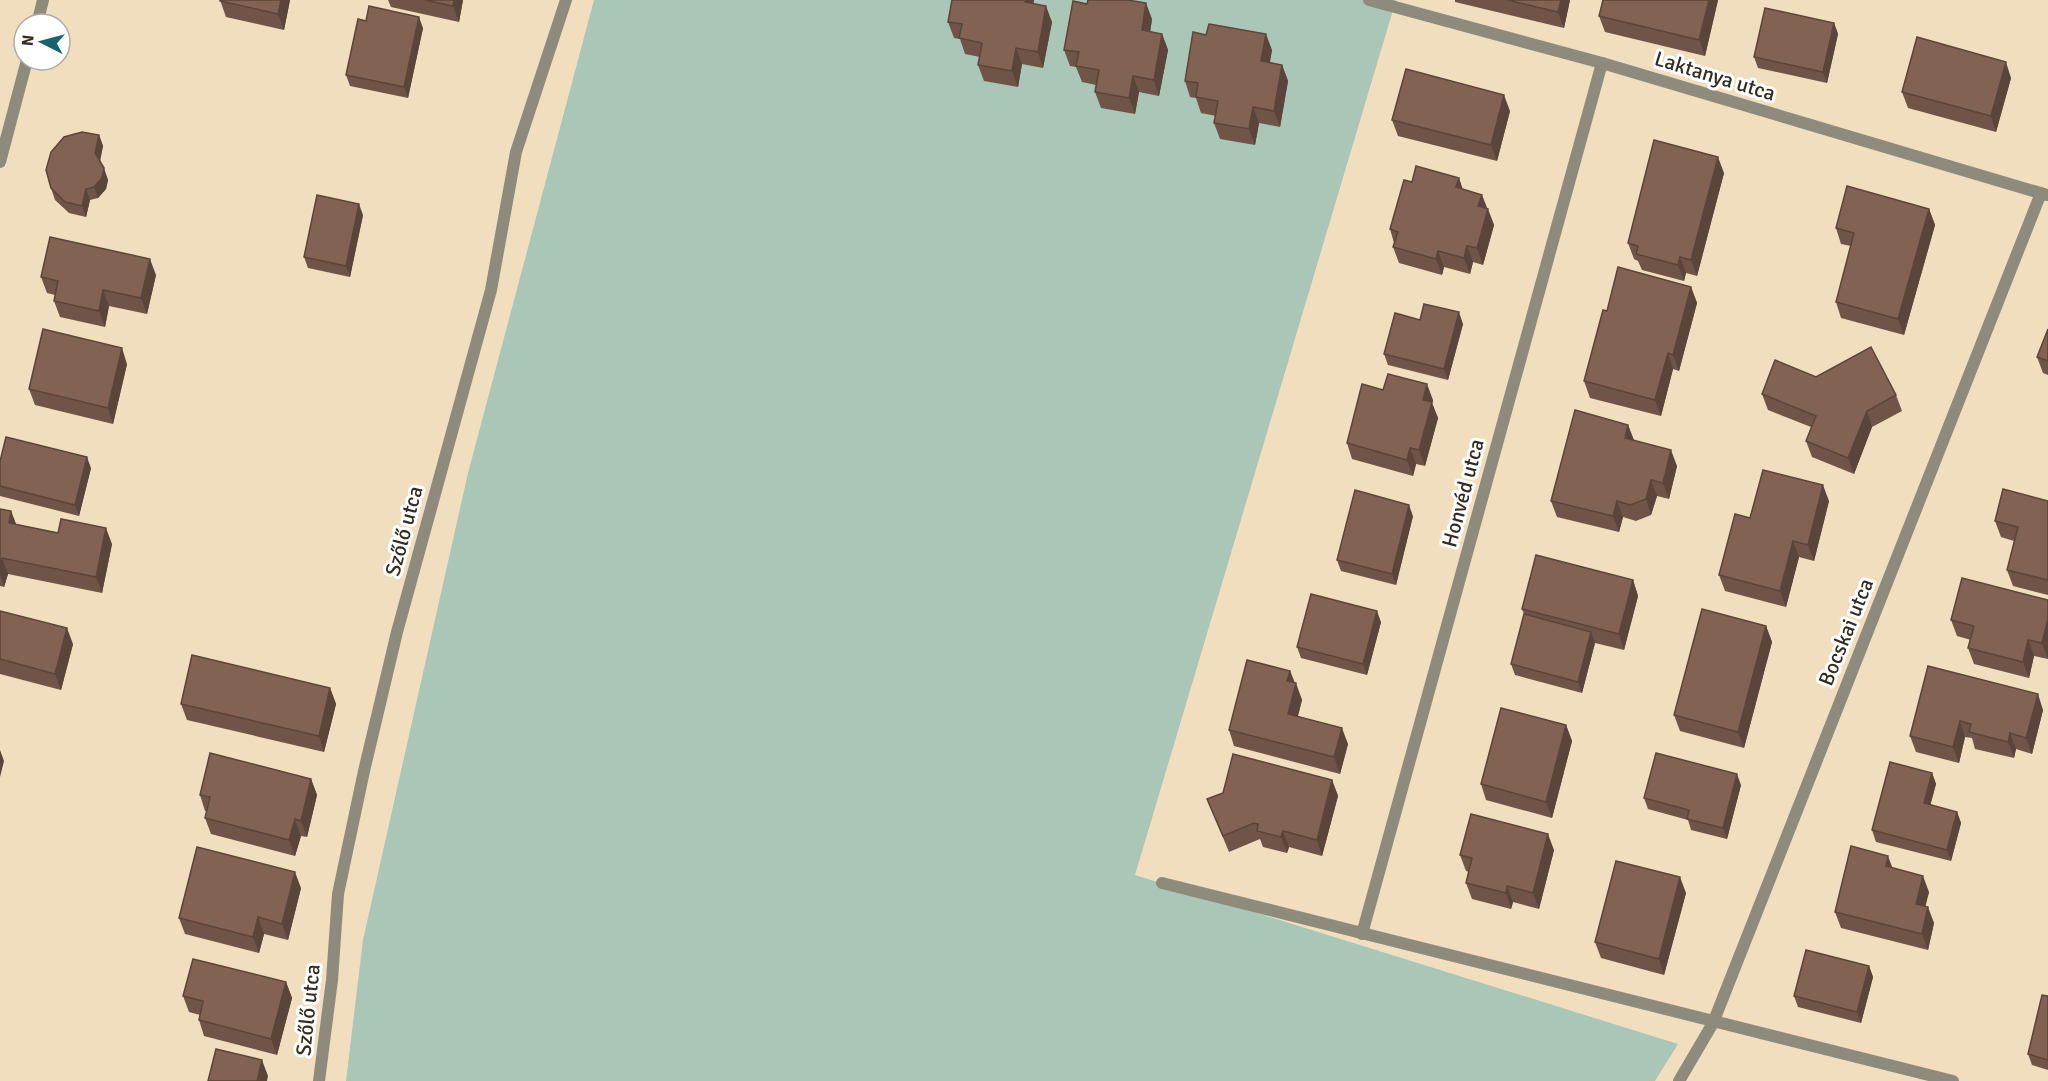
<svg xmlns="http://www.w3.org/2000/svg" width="2048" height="1081" font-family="Signika,sans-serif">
	<rect width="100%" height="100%" fill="#f0debe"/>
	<path fill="#aac6b7" d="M594,0H1396L1135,875L1678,1044L1655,1081H346L363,940L468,473Z"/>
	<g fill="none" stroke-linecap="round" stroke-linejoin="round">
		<g stroke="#8e8b7d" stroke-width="12">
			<path d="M1369,0L1602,63L2047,195"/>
			<path d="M37,24L43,0"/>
			<path d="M0,162L27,60"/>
			<path d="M1162,883L1953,1081"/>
			<path d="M1362,934L1602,63"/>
			<path d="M319,1081L332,980L338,894L364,771L397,632L491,290L516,152L566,0"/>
			<path d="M1679,1081L1713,1023L2041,193"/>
		</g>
	</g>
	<g fill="#705447">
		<path d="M220,0H290L284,30L226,17Z"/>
		<path d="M388,0H463L459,22L391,7Z"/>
		<path d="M952,0H1034L1033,4L1052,22L1043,68L1022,64L1018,87L984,81L978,65L980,57L965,54L960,39L954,38L948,22Z"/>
		<path d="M1455,0H1570L1564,28L1455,2Z"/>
		<path d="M1718,0L1705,56L1605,32L1599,16Z"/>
		<path d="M1152,19L1150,32L1162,34L1168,50L1159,96L1139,92L1135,114L1101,108L1095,92L1096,85L1082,82L1076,67L1070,66L1064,50Z"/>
		<path d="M1834,23L1838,34L1827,83L1758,68L1754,57Z"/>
		<path d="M423,28L408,98L350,86L346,75Z"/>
		<path d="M1272,50L1270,62L1282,65L1288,81L1280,127L1259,123L1255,145L1220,139L1214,123L1216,116L1201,113L1196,98L1190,97L1185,81Z"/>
		<path d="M2011,78L1996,132L1908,108L1902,92Z"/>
		<path d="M1510,111L1497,161L1398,136L1392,120Z"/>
		<path d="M99,135L103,146L100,162L108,180L106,189L98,198L90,200L86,217L69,213L55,200L51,188Z"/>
		<path d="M1724,173L1697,276L1686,273L1684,281L1642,270L1638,261L1634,259L1628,243Z"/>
		<path d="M1459,178L1463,190L1488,209L1494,225L1483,265L1473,262L1470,274L1444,267L1442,275L1399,263L1393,247L1394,243L1390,229L1412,182Z"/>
		<path d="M1929,209L1935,225L1904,335L1841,318L1836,302L1851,246L1841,244L1836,228Z"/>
		<path d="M363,215L350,277L308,268L304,257Z"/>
		<path d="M156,275L147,314L109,306L105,327L60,317L54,301L55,295L47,293L41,277Z"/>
		<path d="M1691,287L1697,303L1679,371L1673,369L1661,416L1590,398L1584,381Z"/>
		<path d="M1420,320L1463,324L1448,380L1388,365L1384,354Z"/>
		<path d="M2048,329V375L2043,373L2037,357Z"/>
		<path d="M127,364L113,424L35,405L29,389Z"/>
		<path d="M1383,390L1433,400L1432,403L1438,418L1425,466L1416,464L1413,476L1352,459L1347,443Z"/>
		<path d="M1762,394L1896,395L1902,411L1872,427L1854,474L1812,457L1806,441L1811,427L1768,410Z"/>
		<path d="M1628,425L1634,440L1677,466L1669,499L1657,496L1651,515L1636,521L1623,517L1619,532L1557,517L1551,501Z"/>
		<path d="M0,461L91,468L79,516L0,496Z"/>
		<path d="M1829,501L1814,561L1799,557L1786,607L1725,591L1719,575L1750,518Z"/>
		<path d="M2048,501V595L2013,586L2007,570L2014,541L2001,537L1995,521Z"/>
		<path d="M0,509L11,511L16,524L112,544L102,593L8,574L4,587L0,586Z"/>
		<path d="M1413,516L1396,585L1341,571L1337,560Z"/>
		<path d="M1633,580L1638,596L1624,650L1595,643L1582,693L1515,675L1511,664L1524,614L1522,609Z"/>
		<path d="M2048,600V659L2034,656L2029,678L1974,664L1968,648L1971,640L1957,636L1951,620Z"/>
		<path d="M0,611L73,644L61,690L0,674Z"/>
		<path d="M1381,622L1367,675L1301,658L1297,647Z"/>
		<path d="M1766,626L1772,642L1744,748L1680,731L1674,715Z"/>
		<path d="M1928,666L2043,710L2032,754L2016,749L2014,758L1975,749L1972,738L1965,737L1959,763L1916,752L1910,736Z"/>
		<path d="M1290,671L1302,700L1298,716L1348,744L1340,774L1234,746L1229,730Z"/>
		<path d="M330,688L336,704L324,752L187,720L181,704Z"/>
		<path d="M1566,725L1572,741L1552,818L1486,800L1481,784Z"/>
		<path d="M1932,773L1936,784L1930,805L1957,812L1961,823L1951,861L1876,842L1872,830Z"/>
		<path d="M311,779L317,795L307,837L301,836L295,856L211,834L205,818L207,811H205L200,795Z"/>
		<path d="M1332,780L1338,796L1322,856L1289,847L1287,853L1263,847L1260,839L1229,852L1207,799Z"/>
		<path d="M1741,785L1727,839L1691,830L1688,820L1648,809L1644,798Z"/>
		<path d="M1554,850L1539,909L1513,902L1511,909L1472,899L1466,883L1469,872L1466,871L1460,855Z"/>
		<path d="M301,888L288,940L264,934L259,953L185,934L179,918Z"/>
		<path d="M1929,892L1925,906L1934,923L1928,950L1841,928L1835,912Z"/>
		<path d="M1686,893L1664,975L1601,958L1595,942Z"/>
		<path d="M1869,966L1873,977L1861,1023L1798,1007L1794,996Z"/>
		<path d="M286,982L292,998L277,1055L204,1036L199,1020L200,1015L189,1012L183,996Z"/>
		<path d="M2048,996V1070L2032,1065L2028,1054Z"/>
	</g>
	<g fill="#5b453a">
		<path d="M281,0H290L284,30L278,14Z"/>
		<path d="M454,0H463L459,22L453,6Z"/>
		<path d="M1026,0H1034L1031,18L1025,2Z"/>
		<path d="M1561,0H1570L1564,28L1558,12Z"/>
		<path d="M1709,0H1718L1705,56L1699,40Z"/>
		<path d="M1146,3L1152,19L1148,46L1142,30Z"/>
		<path d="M1046,6L1052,22L1043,68L1038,52Z"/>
		<path d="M419,17L423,28L408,98L404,87Z"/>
		<path d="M1834,23L1838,34L1827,83L1823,72Z"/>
		<path d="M1162,34L1168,50L1159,96L1154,80Z"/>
		<path d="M1266,34L1272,50L1267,77L1261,61Z"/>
		<path d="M1016,48L1022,64L1018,87L1012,71Z"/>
		<path d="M2006,62L2011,78L1996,132L1991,116Z"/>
		<path d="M1282,65L1288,81L1280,127L1274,111Z"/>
		<path d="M1133,76L1139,92L1135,114L1129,98Z"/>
		<path d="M1504,95L1510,111L1497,161L1491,145Z"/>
		<path d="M1253,107L1259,123L1255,145L1249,129Z"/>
		<path d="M99,135L103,146L99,164L95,153Z"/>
		<path d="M1718,157L1724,173L1697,276L1691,260Z"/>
		<path d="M104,168L108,180L106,189L98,198L94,187Z"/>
		<path d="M1459,178L1464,194L1456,187Z"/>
		<path d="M86,189L90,200L86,217L82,206Z"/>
		<path d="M1482,195L1494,225L1483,265L1477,248L1478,206Z"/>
		<path d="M359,204L363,215L350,277L346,266Z"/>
		<path d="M1929,209L1935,225L1904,335L1898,319Z"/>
		<path d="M1467,246L1473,262L1470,274L1464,258Z"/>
		<path d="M1438,251L1444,267L1442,275L1436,259Z"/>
		<path d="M1680,257L1686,273L1684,281L1678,265Z"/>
		<path d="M150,259L156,275L147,314L141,298Z"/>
		<path d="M1691,287L1697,303L1679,371L1673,355Z"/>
		<path d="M103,290L109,306L105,327L99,311Z"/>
		<path d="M1459,312L1463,324L1448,380L1444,369Z"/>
		<path d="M122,348L127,364L113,424L108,408Z"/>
		<path d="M1668,353L1673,369L1661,416L1655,400Z"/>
		<path d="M1427,384L1433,400L1432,403L1438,418L1425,466L1419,450L1423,400Z"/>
		<path d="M1867,411L1872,427L1854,474L1848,458Z"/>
		<path d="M1628,425L1634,441L1625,438Z"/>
		<path d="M1410,448L1416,464L1413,476L1407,460Z"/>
		<path d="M1671,450L1677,466L1669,499L1663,483Z"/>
		<path d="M87,457L91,468L79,516L75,505Z"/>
		<path d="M1651,480L1657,496L1651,515L1646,499Z"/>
		<path d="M1823,485L1829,501L1814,561L1808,545Z"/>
		<path d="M1617,501L1623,517L1619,532L1613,516Z"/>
		<path d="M1409,505L1413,516L1396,585L1392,574Z"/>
		<path d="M11,511L17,527L9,523Z"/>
		<path d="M106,528L112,544L102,593L96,577Z"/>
		<path d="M1793,541L1799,557L1786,607L1780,591Z"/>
		<path d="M2,558L8,574L4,587L0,575V565Z"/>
		<path d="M1633,580L1638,596L1624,650L1619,634Z"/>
		<path d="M1377,611L1381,622L1367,675L1363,664Z"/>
		<path d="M2048,619V659L2042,643Z"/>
		<path d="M1766,626L1772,642L1744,748L1738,732Z"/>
		<path d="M67,628L73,644L61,690L55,674Z"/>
		<path d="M1591,632L1595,643L1582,693L1578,682Z"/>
		<path d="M2028,640L2034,656L2029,678L2023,662Z"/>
		<path d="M1290,671L1296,686V683L1302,700L1294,730L1288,714L1287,681Z"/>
		<path d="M330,688L336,704L324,752L319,736Z"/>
		<path d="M2038,694L2043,710L2032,754L2026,738Z"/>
		<path d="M1960,721L1965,737L1959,763L1953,747Z"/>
		<path d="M1566,725L1572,741L1552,818L1546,802Z"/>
		<path d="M1342,728L1348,744L1340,774L1334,757Z"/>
		<path d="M2010,733L2016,749L2014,758L2008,742Z"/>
		<path d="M0,750L4,761L0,777Z"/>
		<path d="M1932,773L1936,784L1928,814L1924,803Z"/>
		<path d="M1737,774L1741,785L1727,839L1723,828Z"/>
		<path d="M311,779L317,795L307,837L301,821Z"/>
		<path d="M1332,780L1338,796L1322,856L1317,840Z"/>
		<path d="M1957,812L1961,823L1951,861L1947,850Z"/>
		<path d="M295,819L301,836L295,856L289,840Z"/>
		<path d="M1283,831L1289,847L1287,853L1281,837Z"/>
		<path d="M1548,834L1554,850L1539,909L1533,893Z"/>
		<path d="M1888,856L1894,872L1886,866Z"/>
		<path d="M295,872L301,888L288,940L282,924Z"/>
		<path d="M1923,876L1929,892L1922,920L1916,904Z"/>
		<path d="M1680,877L1686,893L1664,975L1659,959Z"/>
		<path d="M1507,886L1513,902L1511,909L1506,893Z"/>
		<path d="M1928,907L1934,923L1928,950L1922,934Z"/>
		<path d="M258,917L264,934L259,953L253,937Z"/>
		<path d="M1869,966L1873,977L1861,1023L1857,1012Z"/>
		<path d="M286,982L292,998L277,1055L271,1039Z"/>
		<path d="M262,1060L268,1076L267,1081H257Z"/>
	</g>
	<g fill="#826253" stroke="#5b453a" stroke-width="1.5">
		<path d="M220,0H281L278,14L220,1Z"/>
		<path d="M425,0H454L453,6Z"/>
		<path d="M952,0H1026L1025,2L1046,6L1038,52L1016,48L1012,71L978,65L982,43L959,38L962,24L948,22Z"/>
		<path d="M1088,0H1128L1146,3L1142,30L1162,34L1154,80L1133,76L1129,98L1095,92L1099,70L1076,66L1079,52L1064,50L1073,1L1087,4Z"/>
		<path d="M1507,0H1561L1558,12Z"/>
		<path d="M1603,0H1709L1699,40L1599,16Z"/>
		<path d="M369,6L419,17L404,87L346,75L358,19L366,21Z"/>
		<path d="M1765,8L1834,23L1823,72L1754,57Z"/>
		<path d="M1209,24L1266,34L1261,61L1282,65L1274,111L1253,107L1249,129L1214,123L1218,101L1196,97L1198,83L1185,81L1193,32L1206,35Z"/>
		<path d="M1917,37L2006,62L1991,116L1902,92Z"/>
		<path d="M1406,69L1504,95L1491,145L1392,120Z"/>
		<path d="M82,132L99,135L95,153L104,168L102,178L94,187L86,189L82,206L65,202L51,188L46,170L51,152L64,137Z"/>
		<path d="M1654,140L1718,157L1691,260L1680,257L1678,265L1636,254L1638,246L1628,243Z"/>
		<path d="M1416,166L1459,178L1456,187L1482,195L1478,206L1488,209L1477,248L1467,246L1464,258L1438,251L1436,259L1393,247L1398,232L1390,229L1404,180L1412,182Z"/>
		<path d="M1847,186L1929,209L1898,319L1836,302L1854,233L1836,228Z"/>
		<path d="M317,195L359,204L346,266L304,257Z"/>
		<path d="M50,237L150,259L141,298L103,290L99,311L54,301L58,281L41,277Z"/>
		<path d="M1618,267L1691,287L1673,355L1668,353L1655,400L1584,381L1603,310L1607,311Z"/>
		<path d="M1424,304L1459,312L1444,369L1384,354L1395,313L1420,320Z"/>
		<path d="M43,329L122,348L108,408L29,389Z"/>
		<path d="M2048,329V361L2037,357Z"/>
		<path d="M1871,347L1896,395L1867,411L1848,458L1806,441L1816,416L1762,394L1775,360L1816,377Z"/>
		<path d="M1388,374L1427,384L1423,400L1432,402L1419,450L1410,448L1407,460L1347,443L1362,384L1383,390Z"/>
		<path d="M1575,410L1628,425L1625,438L1671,450L1663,483L1651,480L1646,499L1630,505L1617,501L1613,516L1551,501Z"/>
		<path d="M6,437L87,457L75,505L0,486V461Z"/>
		<path d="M1763,470L1823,485L1808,545L1793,541L1780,591L1719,575L1735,514L1750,518Z"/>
		<path d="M2003,489L2048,501V580L2007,570L2018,527L1995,521Z"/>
		<path d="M1355,490L1409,505L1392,574L1337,560Z"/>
		<path d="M0,509L11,511L9,523L58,533L61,519L106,528L96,577L2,558L0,565Z"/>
		<path d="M1536,555L1633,580L1619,634L1522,609Z"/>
		<path d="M1962,578L2048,600V619L2042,643L2028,640L2023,662L1968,648L1974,626L1951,620Z"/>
		<path d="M1311,594L1377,611L1363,664L1297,647Z"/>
		<path d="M1702,609L1766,626L1738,732L1674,715Z"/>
		<path d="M0,611L67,628L55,674L0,659Z"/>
		<path d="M1524,614L1591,632L1578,682L1511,664Z"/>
		<path d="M192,655L330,688L319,736L181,704Z"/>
		<path d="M1247,660L1290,671L1287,681L1296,683L1288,714L1342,728L1334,757L1229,730Z"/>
		<path d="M1928,666L2038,694L2026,738L2010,733L2008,742L1969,732L1971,724L1960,721L1953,747L1910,736Z"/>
		<path d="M1501,708L1566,725L1546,802L1481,784Z"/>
		<path d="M210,753L311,779L301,821L295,819L289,840L205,818L210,797L200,795Z"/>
		<path d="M1656,753L1737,774L1723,828L1687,819L1689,810L1644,798Z"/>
		<path d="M1233,754L1332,780L1317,840L1283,831L1281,837L1257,831L1258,824L1254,823L1223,836L1207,799L1223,793Z"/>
		<path d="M1890,762L1932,773L1924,803L1957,812L1947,850L1872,830Z"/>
		<path d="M1471,814L1548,834L1533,893L1507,886L1506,893L1466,883L1472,858L1460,855Z"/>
		<path d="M1851,846L1888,856L1886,866L1923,876L1916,904L1928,907L1922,934L1835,912Z"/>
		<path d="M197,847L295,872L282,924L258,917L253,937L179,918Z"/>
		<path d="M1616,861L1680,877L1659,959L1595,942Z"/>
		<path d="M1806,950L1869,966L1857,1012L1794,996Z"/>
		<path d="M193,959L286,982L271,1039L199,1020L203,1001L183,996Z"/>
		<path d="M2042,995L2048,996V1060L2028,1054Z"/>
		<path d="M216,1049L262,1060L257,1081H208Z"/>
	</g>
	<g text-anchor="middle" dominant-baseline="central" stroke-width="6" stroke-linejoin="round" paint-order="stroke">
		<g font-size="21" fill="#332c20" stroke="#fff">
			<text transform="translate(1715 76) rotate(17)">Laktanya utca</text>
			<text transform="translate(1463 493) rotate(-75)">Honvéd utca</text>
			<text transform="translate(404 531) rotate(-75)">Szőlő utca</text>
			<text transform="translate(1846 632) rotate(-68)">Bocskai utca</text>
			<text transform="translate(308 1010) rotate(-84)">Szőlő utca</text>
		</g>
	</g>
	<g transform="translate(42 42) rotate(276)"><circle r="28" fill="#ffffff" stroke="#adaba6" stroke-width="1.5"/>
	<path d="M0-4.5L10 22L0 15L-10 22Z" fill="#166569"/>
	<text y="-9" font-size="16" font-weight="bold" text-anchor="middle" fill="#332c20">N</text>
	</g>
</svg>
